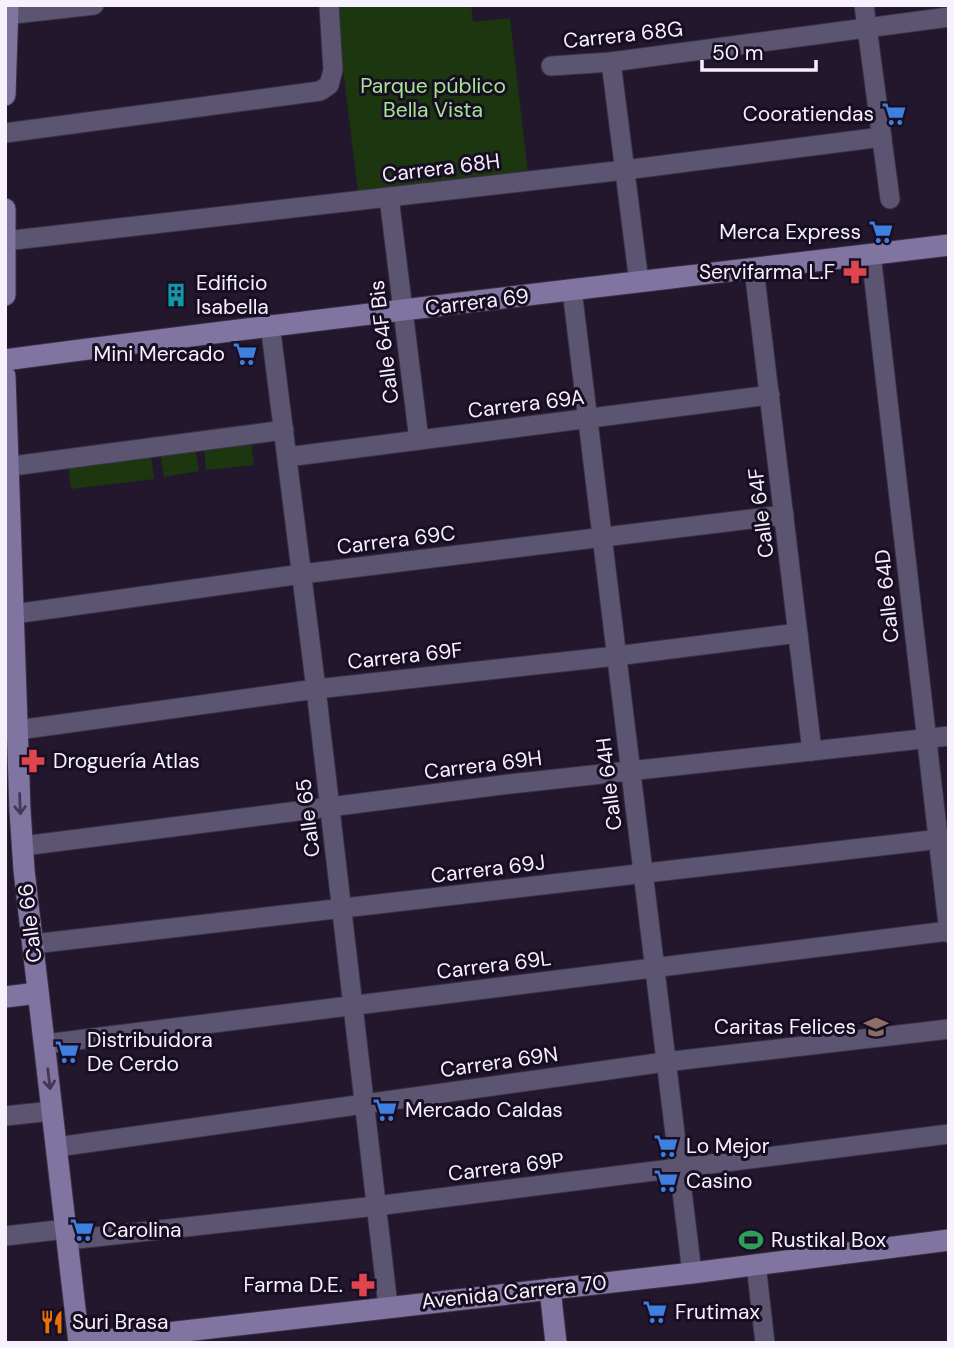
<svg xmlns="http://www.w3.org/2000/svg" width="954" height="1348" font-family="'DM Sans',sans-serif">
	<rect width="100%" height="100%" fill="#22172d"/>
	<g fill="#1c3710">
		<path d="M335,5H471L473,22L510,18L528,173L358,191Z"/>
		<path d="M251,442L254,465L206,470L204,447Z"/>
		<path d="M195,448L199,471L164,477L160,454Z"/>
		<path d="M151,456L154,479L71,489L68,466Z"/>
	</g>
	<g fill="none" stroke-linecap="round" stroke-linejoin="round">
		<g stroke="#3b3146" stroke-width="21">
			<g id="street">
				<path d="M864,5L890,199"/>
				<path d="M5,15L94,5"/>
				<path d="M611,62L639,282"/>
				<path d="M551,66L611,62L949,17"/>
				<path d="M5,133L320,91L329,85L333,70L329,5"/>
				<path d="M389,197L419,440"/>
				<path d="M5,241L625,170L882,137"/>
				<path d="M871,254L949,933"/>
				<path d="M754,269L812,751"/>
				<path d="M572,290L692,1273"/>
				<path d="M270,324L316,689L388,1306"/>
				<path d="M287,457L770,395"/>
				<path d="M5,467L284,430"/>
				<path d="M14,614L302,574L784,515"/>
				<path d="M18,730L316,689L616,656L798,633"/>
				<path d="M23,846L510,784L949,736"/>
				<path d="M33,944L949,838"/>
				<path d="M45,1044L948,931"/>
				<path d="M5,1116L52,1111"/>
				<path d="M57,1147L665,1062L949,1029"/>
				<path d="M5,1236L66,1229"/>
				<path d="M68,1240L376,1206L949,1134"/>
				<path d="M756,1264L765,1343"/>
			</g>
		</g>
		<g stroke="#3b3146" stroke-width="23">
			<g id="secondary">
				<path d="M5,95L8,5"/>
				<path d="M5,209V295"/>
				<path d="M5,360C319,318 634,283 949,245"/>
				<path d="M5,376L20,810L24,870L79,1343"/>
				<path d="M5,997L38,993"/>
				<path d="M550,1289L556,1343"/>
				<path d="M80,1343L692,1273L949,1240"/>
			</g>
		</g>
		<use href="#street" stroke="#5c5571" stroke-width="19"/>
		<use href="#secondary" stroke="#8075a1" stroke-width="21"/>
	</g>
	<defs><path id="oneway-shaft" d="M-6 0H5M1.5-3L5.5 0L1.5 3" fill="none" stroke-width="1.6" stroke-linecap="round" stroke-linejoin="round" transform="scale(1.75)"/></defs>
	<g stroke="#423755">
		<use href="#oneway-shaft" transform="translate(20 804) rotate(88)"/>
		<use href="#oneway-shaft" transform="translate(49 1079) rotate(83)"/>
	</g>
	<defs>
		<g id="supermarket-bare" transform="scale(1.89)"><path d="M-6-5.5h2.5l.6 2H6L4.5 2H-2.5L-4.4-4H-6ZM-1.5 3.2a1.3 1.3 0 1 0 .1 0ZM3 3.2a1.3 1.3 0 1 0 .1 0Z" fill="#3f7fe0" stroke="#180e23" stroke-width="2.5" paint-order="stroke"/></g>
		<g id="pharmacy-bare" transform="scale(1.89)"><path d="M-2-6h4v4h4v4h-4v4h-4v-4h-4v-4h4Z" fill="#e0444e" stroke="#180e23" stroke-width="2.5" paint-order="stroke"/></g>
		<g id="building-bare" transform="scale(1.89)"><path d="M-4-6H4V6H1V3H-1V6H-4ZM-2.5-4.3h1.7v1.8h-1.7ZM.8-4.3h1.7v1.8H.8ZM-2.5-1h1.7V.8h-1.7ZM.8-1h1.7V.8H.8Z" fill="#0f9aa8" stroke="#180e23" stroke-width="2.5" paint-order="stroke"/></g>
		<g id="school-bare" transform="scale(1.89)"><path d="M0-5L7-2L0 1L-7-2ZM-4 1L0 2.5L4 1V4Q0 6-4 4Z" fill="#8d6e63" stroke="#180e23" stroke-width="2.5" paint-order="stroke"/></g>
		<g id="stadium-bare" transform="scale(1.89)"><path d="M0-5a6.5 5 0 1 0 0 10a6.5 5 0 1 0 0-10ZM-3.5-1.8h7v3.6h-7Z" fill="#2e9e5b" stroke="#180e23" stroke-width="2.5" paint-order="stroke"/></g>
		<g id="restaurant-bare" transform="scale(1.89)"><path d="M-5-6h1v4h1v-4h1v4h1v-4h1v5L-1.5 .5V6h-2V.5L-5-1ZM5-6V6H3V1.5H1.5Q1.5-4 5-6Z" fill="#e8710a" stroke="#180e23" stroke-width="2.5" paint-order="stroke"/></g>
	</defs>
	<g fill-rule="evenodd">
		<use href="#supermarket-bare" x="894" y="114"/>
		<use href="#supermarket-bare" x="881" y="232"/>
		<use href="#pharmacy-bare" x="855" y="272"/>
		<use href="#building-bare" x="176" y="295"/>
		<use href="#supermarket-bare" x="245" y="354"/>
		<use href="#pharmacy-bare" x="33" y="761"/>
		<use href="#school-bare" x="876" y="1027"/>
		<use href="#supermarket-bare" x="67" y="1052"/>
		<use href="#supermarket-bare" x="385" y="1110"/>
		<use href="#supermarket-bare" x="666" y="1146"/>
		<use href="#supermarket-bare" x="666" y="1181"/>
		<use href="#supermarket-bare" x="82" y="1230"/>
		<use href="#stadium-bare" x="751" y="1240"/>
		<use href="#pharmacy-bare" x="363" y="1285"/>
		<use href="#supermarket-bare" x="655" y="1312"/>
		<use href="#restaurant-bare" x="52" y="1322"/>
	</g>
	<g text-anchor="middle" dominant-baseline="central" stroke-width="6" stroke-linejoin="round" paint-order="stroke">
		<g font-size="21" fill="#f6f1fd" stroke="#180e23">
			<text transform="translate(623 35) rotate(-6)">Carrera 68G</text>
			<text transform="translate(441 168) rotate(-7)">Carrera 68H</text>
			<text transform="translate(477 302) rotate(-7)">Carrera 69</text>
			<text transform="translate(384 342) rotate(-97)">Calle 64F Bis</text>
			<text transform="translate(526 404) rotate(-7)">Carrera 69A</text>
			<text transform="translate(761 513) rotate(-97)">Calle 64F</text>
			<text transform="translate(396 540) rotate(-7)">Carrera 69C</text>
			<text transform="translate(887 596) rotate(-96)">Calle 64D</text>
			<text transform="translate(405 656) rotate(-6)">Carrera 69F</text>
			<text transform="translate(483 765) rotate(-7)">Carrera 69H</text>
			<text transform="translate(609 784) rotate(-97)">Calle 64H</text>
			<text transform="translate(308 818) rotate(-97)">Calle 65</text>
			<text transform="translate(488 869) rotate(-7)">Carrera 69J</text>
			<text transform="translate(30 923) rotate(-97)">Calle 66</text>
			<text transform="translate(494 965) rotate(-7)">Carrera 69L</text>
			<text transform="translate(499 1062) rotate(-8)">Carrera 69N</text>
			<text transform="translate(506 1167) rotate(-7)">Carrera 69P</text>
			<text transform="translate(514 1292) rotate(-6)">Avenida Carrera 70</text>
		</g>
		<g font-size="21" fill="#a6e58f" stroke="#180e23">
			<text x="433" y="86">Parque público<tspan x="433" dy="24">Bella Vista</tspan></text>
		</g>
		<g font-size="21" fill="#f6f1fd" stroke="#180e23" text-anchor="start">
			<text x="874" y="114" text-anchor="end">Cooratiendas</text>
			<text x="861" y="232" text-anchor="end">Merca Express</text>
			<text x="835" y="272" text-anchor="end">Servifarma L.F</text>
			<text x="196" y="283">Edificio<tspan x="196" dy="24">Isabella</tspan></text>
			<text x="225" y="354" text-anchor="end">Mini Mercado</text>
			<text x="53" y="761">Droguería Atlas</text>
			<text x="856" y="1027" text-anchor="end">Caritas Felices</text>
			<text x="87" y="1040">Distribuidora<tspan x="87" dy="24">De Cerdo</tspan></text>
			<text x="405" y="1110">Mercado Caldas</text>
			<text x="686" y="1146">Lo Mejor</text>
			<text x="686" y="1181">Casino</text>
			<text x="102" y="1230">Carolina</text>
			<text x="771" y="1240">Rustikal Box</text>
			<text x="343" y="1285" text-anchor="end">Farma D.E.</text>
			<text x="675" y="1312">Frutimax</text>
			<text x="72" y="1322">Suri Brasa</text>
		</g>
	</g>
	<rect width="954" height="1348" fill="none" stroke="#f6f1fd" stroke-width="14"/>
	<path d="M702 60v10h114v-10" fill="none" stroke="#f6f1fd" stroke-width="3.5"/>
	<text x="712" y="60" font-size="21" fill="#f6f1fd" stroke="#180e23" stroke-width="5" paint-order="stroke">50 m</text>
</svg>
